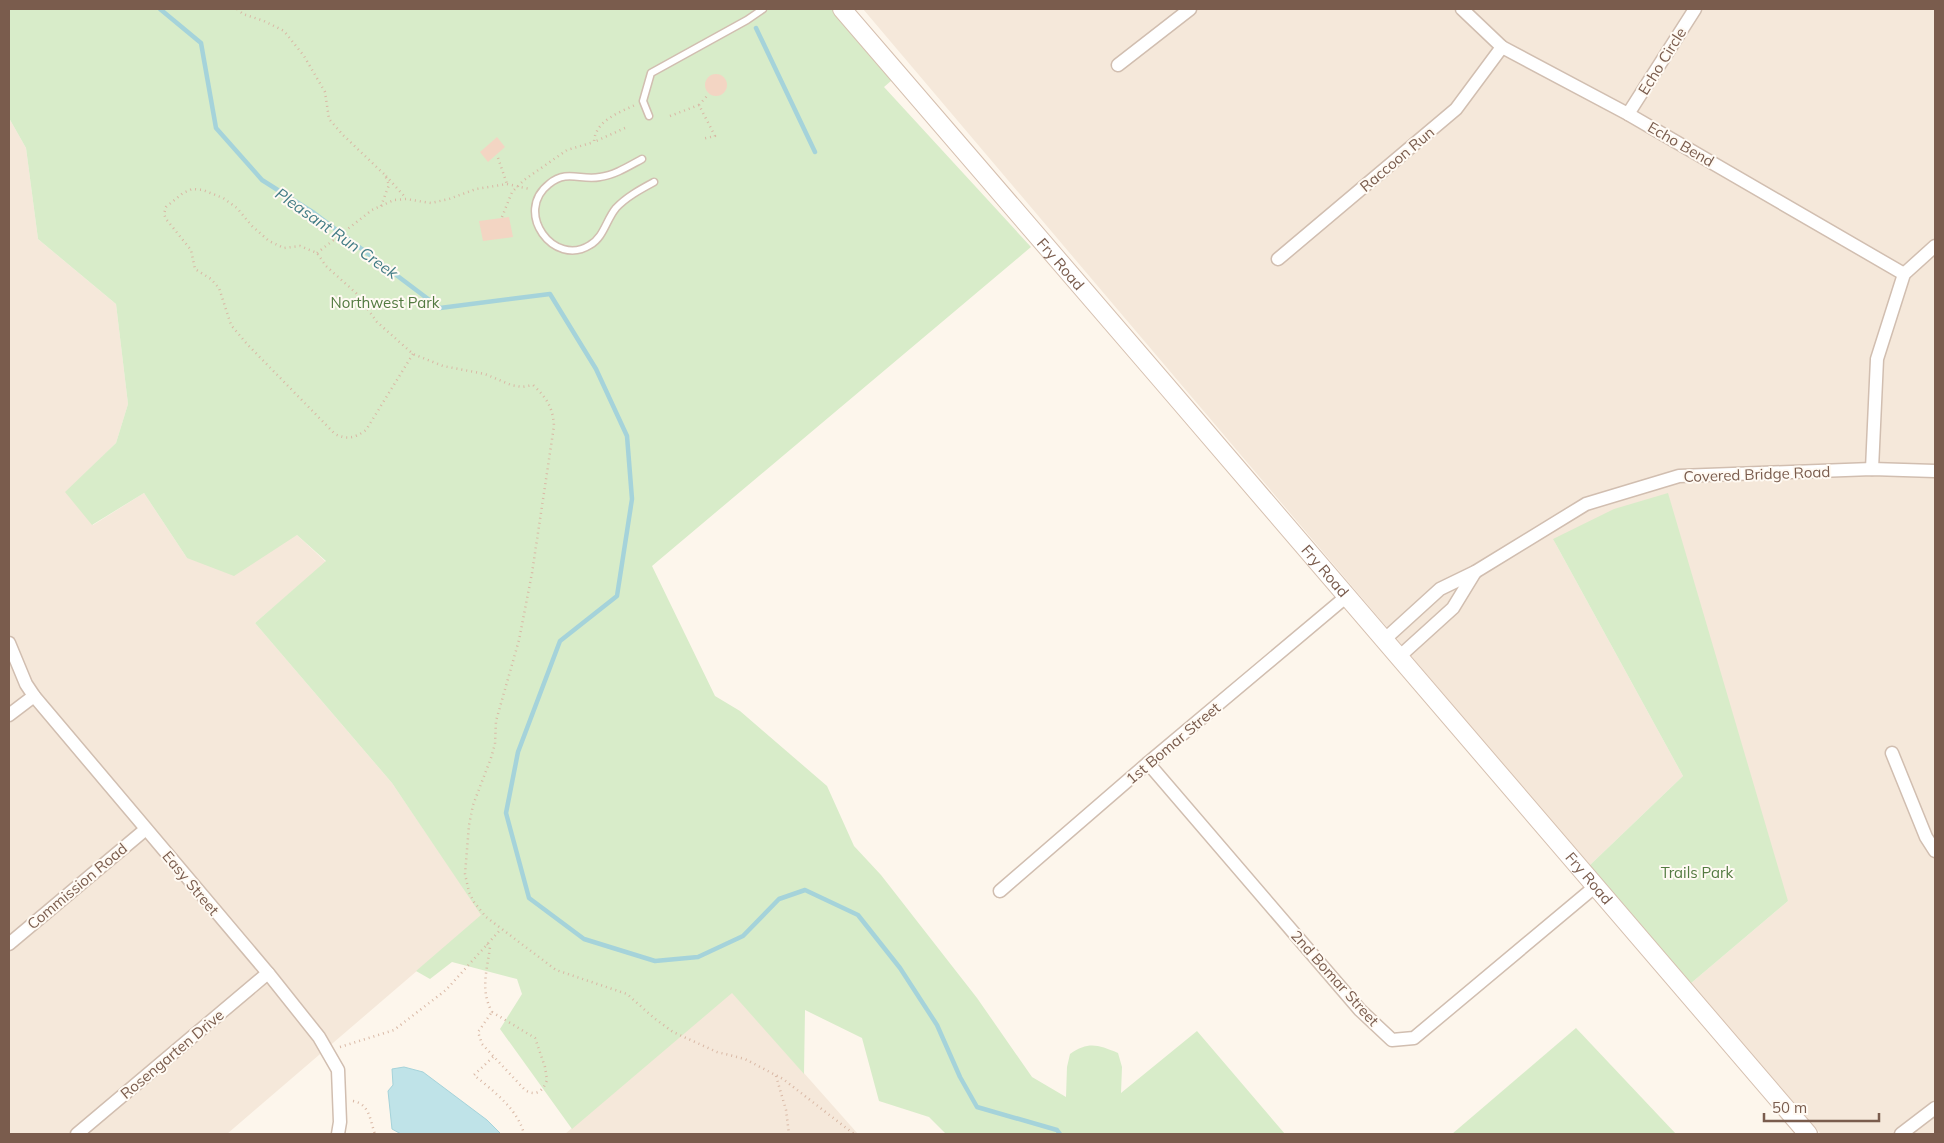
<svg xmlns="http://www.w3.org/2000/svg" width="1944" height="1143" font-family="Mulish,sans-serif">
	<rect width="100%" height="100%" fill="#fdf6ec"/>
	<g fill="#f5e8da">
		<path d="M863,9H1935V1134H1821L1690,984L1788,901L1553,539L1683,776L1589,866Z"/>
		<path d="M9,118L26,148L38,239L116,304L128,404L116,443L66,492L93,525L144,493L187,558L297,535L326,562L255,623L392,783L482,915L227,1134H9Z"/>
		<path d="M732,992L858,1134H565Z"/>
	</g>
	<g fill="#d8ecc9">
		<path d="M9,9H842L899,74L884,87L1031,247L652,566L715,696L740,711L827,786L854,846L881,875L977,998L1032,1077L1066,1097L1067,1067L1070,1054C1089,1041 1098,1045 1118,1053L1122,1067L1121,1093L1197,1031L1285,1134H946L929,1117L879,1101L862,1038L805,1010L804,1074L732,993L572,1129L500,1029L522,994L517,979L452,962L430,979L416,971L481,915L392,783L255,623L326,561L297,535L234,576L187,558L144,493L92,525L65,492L116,443L128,404L116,304L38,239L26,148L9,118Z"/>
		<path d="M1668,493L1788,901L1690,984L1589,866L1683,776L1553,539L1614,509Z"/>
		<path d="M1576,1028L1676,1134H1452Z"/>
	</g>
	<path fill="#bfe3e8" stroke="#a5d3da" d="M404,1067L423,1072L487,1120L501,1134H401L392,1129L388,1091L393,1085L392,1069Z"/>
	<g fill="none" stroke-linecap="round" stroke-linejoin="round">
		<g stroke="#a5d3da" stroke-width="4.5">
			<path d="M160,9L201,43L216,128L262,180L314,213L440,308L550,294L596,369L627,436L632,499L617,596L560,641L518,752L506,813L529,898L584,939L655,961L698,957L743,936L779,899L805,890L858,915L900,968L937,1025L960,1077L977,1107L1057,1130L1060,1134"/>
			<path d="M756,28L815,152"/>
		</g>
	</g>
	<g fill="#f3d5c3">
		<circle cx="716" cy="85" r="11"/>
		<path d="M497,137L505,147L488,162L480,152Z"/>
		<path d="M509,217L513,237L483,241L479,221Z"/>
	</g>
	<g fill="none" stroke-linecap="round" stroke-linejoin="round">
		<g stroke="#d1beb0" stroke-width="9">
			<g id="lane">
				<path d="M649,116L643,101L651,73L747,20L763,9"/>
				<path d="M642,159C629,166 615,175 600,177C581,181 567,169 549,184C513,212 554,268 590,245C604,237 606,220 616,208C626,197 641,189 654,182"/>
			</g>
		</g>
		<g stroke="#d1beb0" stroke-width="15">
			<g id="street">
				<path d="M1462,9L1502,47L1628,114L1904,274"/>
				<path d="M1118,65L1190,9"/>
				<path d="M1628,114L1695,9"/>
				<path d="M1278,259L1456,109L1502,47"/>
				<path d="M1872,469L1877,359L1904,274L1935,246"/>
				<path d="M1385,639L1440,589L1475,572L1586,504L1679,476L1872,469L1935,471"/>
				<path d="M9,643L26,684L34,696L268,973L319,1037L338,1070L340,1122L338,1134"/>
				<path d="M1400,656L1453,608L1475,572"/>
				<path d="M9,715L34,696"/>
				<path d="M1892,753L1926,837L1935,851"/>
				<path d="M1148,763L1360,1010L1392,1040L1414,1038L1597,885"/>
				<path d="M1000,891L1148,763L1347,596"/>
				<path d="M9,944L146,829"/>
				<path d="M77,1134L268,973"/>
				<path d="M1901,1134L1935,1108"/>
			</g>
		</g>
		<g stroke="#d6c0b0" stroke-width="20">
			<g id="secondary">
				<path id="s1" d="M842,9C1164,384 1488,757 1808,1134"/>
			</g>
		</g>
		<g stroke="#d9b8a5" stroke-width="2.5" stroke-dasharray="1 4" stroke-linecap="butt">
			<path d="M237,9L243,14L264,21L284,31L304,56L325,92L329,119L343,135L385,175L389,185L381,206"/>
			<path d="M699,105L707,96"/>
			<path d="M670,116L699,105L715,136L702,139"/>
			<path d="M625,128L594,142C595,121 618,113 635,105"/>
			<path d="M498,158L507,184"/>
			<path d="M386,176L406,198"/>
			<path d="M502,217L512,192L524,180L567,150L594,142"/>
			<path d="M317,253L372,210L394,200L406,199L431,203L449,199L476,189L507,184L530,189"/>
			<path d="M413,354L366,430C355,438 347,440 335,434L247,344L231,325L219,288L211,279L195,269L191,250L166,219L164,214L166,207L183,193L192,189L203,190L223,198L237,208L252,226L269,241L284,248L300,246L317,253L326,266L356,293L377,322L413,354L443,366L485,374L511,385L522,387L533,385C546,397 553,407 554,426L532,573L519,640L496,721L495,744L491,758L473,805L469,825L465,874L469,892L474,902L486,917L556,970L627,994L654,1018L673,1032L717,1052L745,1059L783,1079L854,1134"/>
			<path d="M487,944L490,947C487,971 480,990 492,1012"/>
			<path d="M492,1012L535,1038L545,1067L547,1080C543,1091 536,1097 525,1090L482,1044L478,1032Z"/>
			<path d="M340,1047L394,1030L446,990L501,929"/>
			<path d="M493,1057L474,1075C493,1091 518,1109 524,1134"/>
			<path d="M776,1076L786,1110L789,1134"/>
			<path d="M353,1101C370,1104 370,1121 375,1134"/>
		</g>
		<use href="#lane" stroke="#fff" stroke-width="6"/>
		<use href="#street" stroke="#fff" stroke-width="12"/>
		<use href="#secondary" stroke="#fff" stroke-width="18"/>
	</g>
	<g text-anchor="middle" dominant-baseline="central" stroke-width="4" stroke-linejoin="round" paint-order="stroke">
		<g font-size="15" fill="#7a5c4d" stroke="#fffaf3">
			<text transform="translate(1662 61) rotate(-58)">Echo Circle</text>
			<text transform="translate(1681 144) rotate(30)">Echo Bend</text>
			<text transform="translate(1397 159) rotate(-40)">Raccoon Run</text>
			<text stroke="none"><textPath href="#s1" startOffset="336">Fry Road</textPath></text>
			<text transform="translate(1757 474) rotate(-2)">Covered Bridge Road</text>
			<text stroke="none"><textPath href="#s1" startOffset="741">Fry Road</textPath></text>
			<text transform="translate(1173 743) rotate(-40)">1st Bomar Street</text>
			<text stroke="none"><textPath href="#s1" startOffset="1146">Fry Road</textPath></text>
			<text transform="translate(191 883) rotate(50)">Easy Street</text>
			<text transform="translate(77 886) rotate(-40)">Commission Road</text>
			<text transform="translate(1335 978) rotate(48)">2nd Bomar Street</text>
			<text transform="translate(172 1054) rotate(-40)">Rosengarten Drive</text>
		</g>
		<g font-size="15" fill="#537a41" stroke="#fffaf3">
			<text x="385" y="302">Northwest Park</text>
			<text x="1697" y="872">Trails Park</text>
		</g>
		<g font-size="16" font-style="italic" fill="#437c86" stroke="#fffaf3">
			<text transform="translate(337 233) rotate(35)">Pleasant Run Creek</text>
		</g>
	</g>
	<rect width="1944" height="1143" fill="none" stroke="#7a5c4d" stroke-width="20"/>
	<path d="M1764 1113v8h115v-8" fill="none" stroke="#7a5c4d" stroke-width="2.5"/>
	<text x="1772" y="1113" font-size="15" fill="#7a5c4d" stroke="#fffaf3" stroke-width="4" paint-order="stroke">50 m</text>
</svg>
